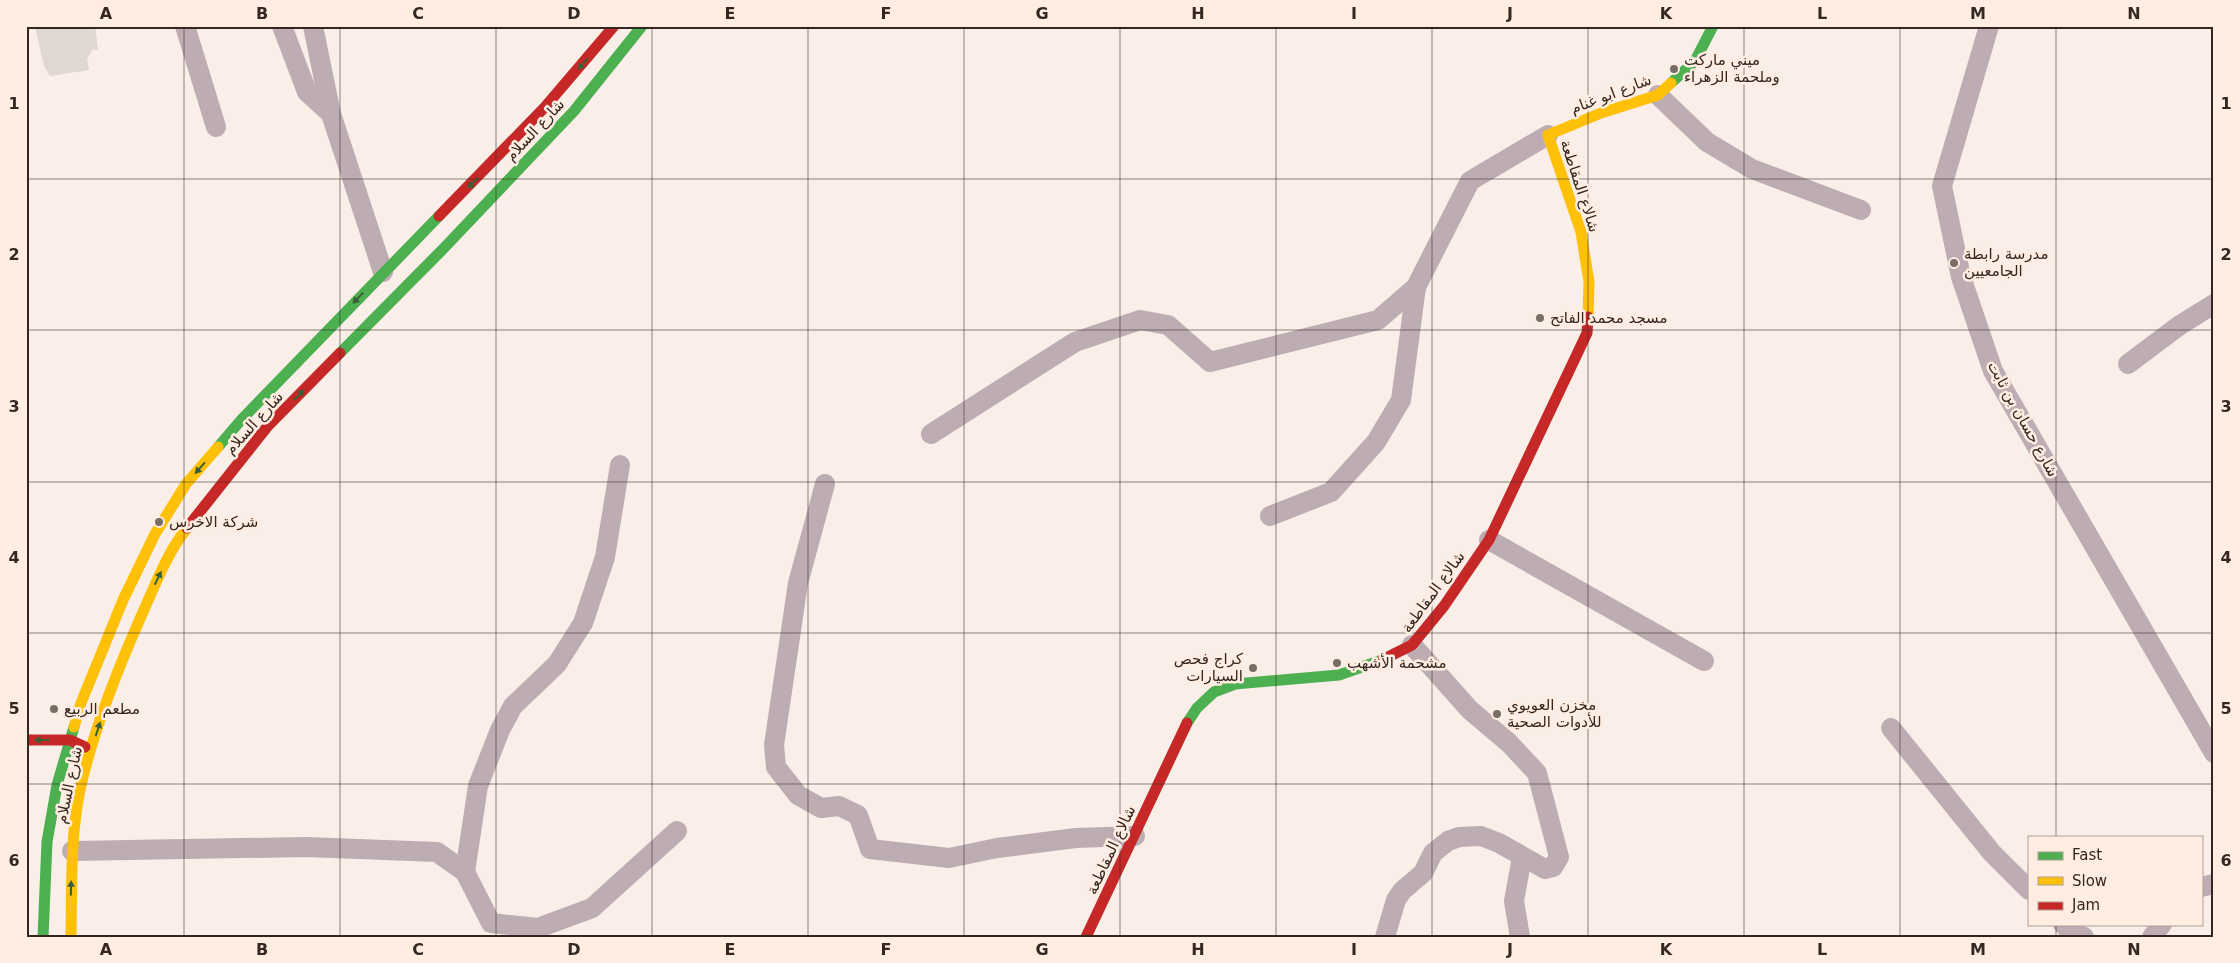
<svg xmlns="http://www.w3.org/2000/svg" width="2240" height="963" font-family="'DejaVu Sans','Noto Naskh Arabic',sans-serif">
	<rect width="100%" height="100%" fill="#f9eee8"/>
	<path fill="#e1d7d1" d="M35,26H95L98,50H92L87,60L89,70L50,76L44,66Z"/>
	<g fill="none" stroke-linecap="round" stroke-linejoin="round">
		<g stroke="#bdadb3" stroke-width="20">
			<path d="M185,26L216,127"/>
			<path d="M282,26L307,92L331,114"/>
			<path d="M313,26L331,114L383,272"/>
			<path d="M1989,26L1942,186L1961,277L1993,371L2214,753"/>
			<path d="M1658,95L1707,142L1752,169L1861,210"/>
			<path d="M2128,364L2180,325L2214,304"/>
			<path d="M931,434L1075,342L1140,320L1168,325L1210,362L1378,320L1416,287L1470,181L1548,135"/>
			<path d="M825,484L798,583L774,745L776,767L798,795L821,808L839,806L858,815L870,849L949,858L997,848L1076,838L1135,836"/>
			<path d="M1270,516L1331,492L1376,442L1401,400L1416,287"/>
			<path d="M1489,540L1704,661"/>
			<path d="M1891,728L1992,853L2029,890"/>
			<path d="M72,851L306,847L437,852L465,872L491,923L538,928L592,908L677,831"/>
			<path d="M465,872L478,786L500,730L513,706L557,664L583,623L605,557L620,465"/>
			<path d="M2201,887L2214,884"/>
			<path d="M2063,924L2068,929L2084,937"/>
			<path d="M1385,937L1396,900L1402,891L1423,873L1433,853L1448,841L1459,837L1481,836L1499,843L1545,869L1553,867L1559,857L1537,773L1509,743L1470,710L1412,645"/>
			<path d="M1520,937L1514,901L1522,857"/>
			<path d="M2152,937L2162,924"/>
		</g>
		<g stroke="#4caf50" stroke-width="11">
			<path d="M1671,83L1695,61L1713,26"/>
			<path d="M340,353L444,248L574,111L642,26"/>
			<path d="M218,447L242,419L439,216"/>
			<path d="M1187,723L1197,708L1214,692L1235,684L1339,675L1382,660"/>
			<path d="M43,937L47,842L57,785L74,727"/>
		</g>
		<g stroke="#ffc107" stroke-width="11">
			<path d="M1588,317L1589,282L1581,232L1548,135L1601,113L1658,95L1671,83"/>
			<path d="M74,727L81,703L123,600L155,534L186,484L218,447"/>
			<path d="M71,937C72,888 70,838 80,790C93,730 118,668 143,612C156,583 167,553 187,528"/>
		</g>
		<g stroke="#c62828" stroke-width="11">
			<path d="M439,216L545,107L614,26"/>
			<path d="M187,528L267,427L340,353"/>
			<path d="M1382,660L1412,645L1444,606L1489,540L1587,333L1588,317"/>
			<path d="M26,740H70L85,747"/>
			<path d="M1086,937L1187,723"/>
		</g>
	</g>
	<defs><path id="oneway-solid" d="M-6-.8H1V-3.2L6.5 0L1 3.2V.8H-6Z" transform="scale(1.25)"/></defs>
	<g fill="#3d5e34">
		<use href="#oneway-solid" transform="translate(583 64) rotate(132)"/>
		<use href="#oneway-solid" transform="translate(473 183) rotate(135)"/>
		<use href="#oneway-solid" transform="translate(358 298) rotate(134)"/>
		<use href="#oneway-solid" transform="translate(299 395) rotate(-45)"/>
		<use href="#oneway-solid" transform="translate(200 468) rotate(131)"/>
		<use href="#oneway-solid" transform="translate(158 578) rotate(-64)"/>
		<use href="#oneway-solid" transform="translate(98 729) rotate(-72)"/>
		<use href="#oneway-solid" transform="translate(42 740) rotate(-180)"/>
		<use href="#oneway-solid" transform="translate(71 888) rotate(-89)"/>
	</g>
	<path fill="none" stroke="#332821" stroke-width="1" stroke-opacity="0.55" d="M184,26V937M340,26V937M496,26V937M652,26V937M808,26V937M964,26V937M1120,26V937M1276,26V937M1432,26V937M1588,26V937M1744,26V937M1900,26V937M2056,26V837M26,179H2214M26,330H2214M26,482H2214M26,633H2214M26,784H2214M2056,924V937"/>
	<g fill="#786d67" stroke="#ffede2" stroke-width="2">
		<circle cx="1674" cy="69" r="5"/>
		<circle cx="1954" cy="263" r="5"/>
		<circle cx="1540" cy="318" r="5"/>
		<circle cx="159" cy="522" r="5"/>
		<circle cx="1337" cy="663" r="5"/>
		<circle cx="1253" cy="668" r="5"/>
		<circle cx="54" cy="709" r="5"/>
		<circle cx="1497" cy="714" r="5"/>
	</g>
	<g text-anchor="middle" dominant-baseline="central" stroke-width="5" stroke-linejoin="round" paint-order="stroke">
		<g font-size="15" fill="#332821" stroke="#ffede2" text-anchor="start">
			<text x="1684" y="60">ميني ماركت<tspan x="1684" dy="17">وملحمة الزهراء</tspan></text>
			<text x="1964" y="254">مدرسة رابطة<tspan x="1964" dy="17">الجامعيين</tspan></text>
			<text x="1550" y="318">مسجد محمد الفاتح</text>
			<text x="169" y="522">شركة الاخرس</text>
			<text x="1243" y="659" text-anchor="end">كراج فحص<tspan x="1243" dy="17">السيارات</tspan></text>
			<text x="1347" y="663">مشحمة الأشهب</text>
			<text x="1507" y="705">مخزن العويوي<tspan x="1507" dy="17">للأدوات الصحية</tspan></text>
			<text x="64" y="709">مطعم الربيع</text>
		</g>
		<g font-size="15" fill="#332821" stroke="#ffede2">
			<text transform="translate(1611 94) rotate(-21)">شارع ابو غنام</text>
			<text transform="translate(535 130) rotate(-47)">شارع السلام</text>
			<text transform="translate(1580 186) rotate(72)">شالاع المقاطعة</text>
			<text transform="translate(2023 419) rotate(61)">شارع حسان بن ثابت</text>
			<text transform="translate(254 423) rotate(-48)">شارع السلام</text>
			<text transform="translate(1433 592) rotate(-54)">شالاع المقاطعة</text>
			<text transform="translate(69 785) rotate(-78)">شارع السلام</text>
			<text transform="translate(1111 850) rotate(-65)">شالاع المقاطعة</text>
		</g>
	</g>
	<rect width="2240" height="963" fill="none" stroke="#ffede2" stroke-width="55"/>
	<rect x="2028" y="836" width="175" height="90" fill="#ffede2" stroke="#ad9e95"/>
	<rect x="2038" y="852" width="25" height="8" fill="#4caf50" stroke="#ad9e95"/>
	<text x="2072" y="860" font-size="15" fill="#332821">Fast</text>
	<rect x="2038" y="877" width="25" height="8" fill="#ffc107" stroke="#ad9e95"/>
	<text x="2072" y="886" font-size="15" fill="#332821">Slow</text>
	<rect x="2038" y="902" width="25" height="8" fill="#c62828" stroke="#ad9e95"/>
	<text x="2072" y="910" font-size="15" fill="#332821">Jam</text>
	<rect x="28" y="28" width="2184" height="908" fill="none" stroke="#332821" stroke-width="2"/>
	<g font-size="16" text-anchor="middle" font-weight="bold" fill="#332821">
		<text x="106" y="19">A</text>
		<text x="262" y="19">B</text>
		<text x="418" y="19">C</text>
		<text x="574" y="19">D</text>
		<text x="730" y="19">E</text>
		<text x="886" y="19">F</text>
		<text x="1042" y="19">G</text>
		<text x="1198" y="19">H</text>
		<text x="1354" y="19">I</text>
		<text x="1510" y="19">J</text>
		<text x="1666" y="19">K</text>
		<text x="1822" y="19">L</text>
		<text x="1978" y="19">M</text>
		<text x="2134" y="19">N</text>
		<text x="14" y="109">1</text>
		<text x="2226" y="109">1</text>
		<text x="14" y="260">2</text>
		<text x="2226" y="260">2</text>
		<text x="14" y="412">3</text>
		<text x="2226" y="412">3</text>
		<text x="14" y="563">4</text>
		<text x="2226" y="563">4</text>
		<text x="14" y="714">5</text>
		<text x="2226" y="714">5</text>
		<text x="14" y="866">6</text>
		<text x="2226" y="866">6</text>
		<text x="106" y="955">A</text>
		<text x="262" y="955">B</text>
		<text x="418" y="955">C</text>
		<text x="574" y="955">D</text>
		<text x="730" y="955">E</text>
		<text x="886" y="955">F</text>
		<text x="1042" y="955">G</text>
		<text x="1198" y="955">H</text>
		<text x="1354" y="955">I</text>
		<text x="1510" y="955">J</text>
		<text x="1666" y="955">K</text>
		<text x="1822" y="955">L</text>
		<text x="1978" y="955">M</text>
		<text x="2134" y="955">N</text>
	</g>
</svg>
